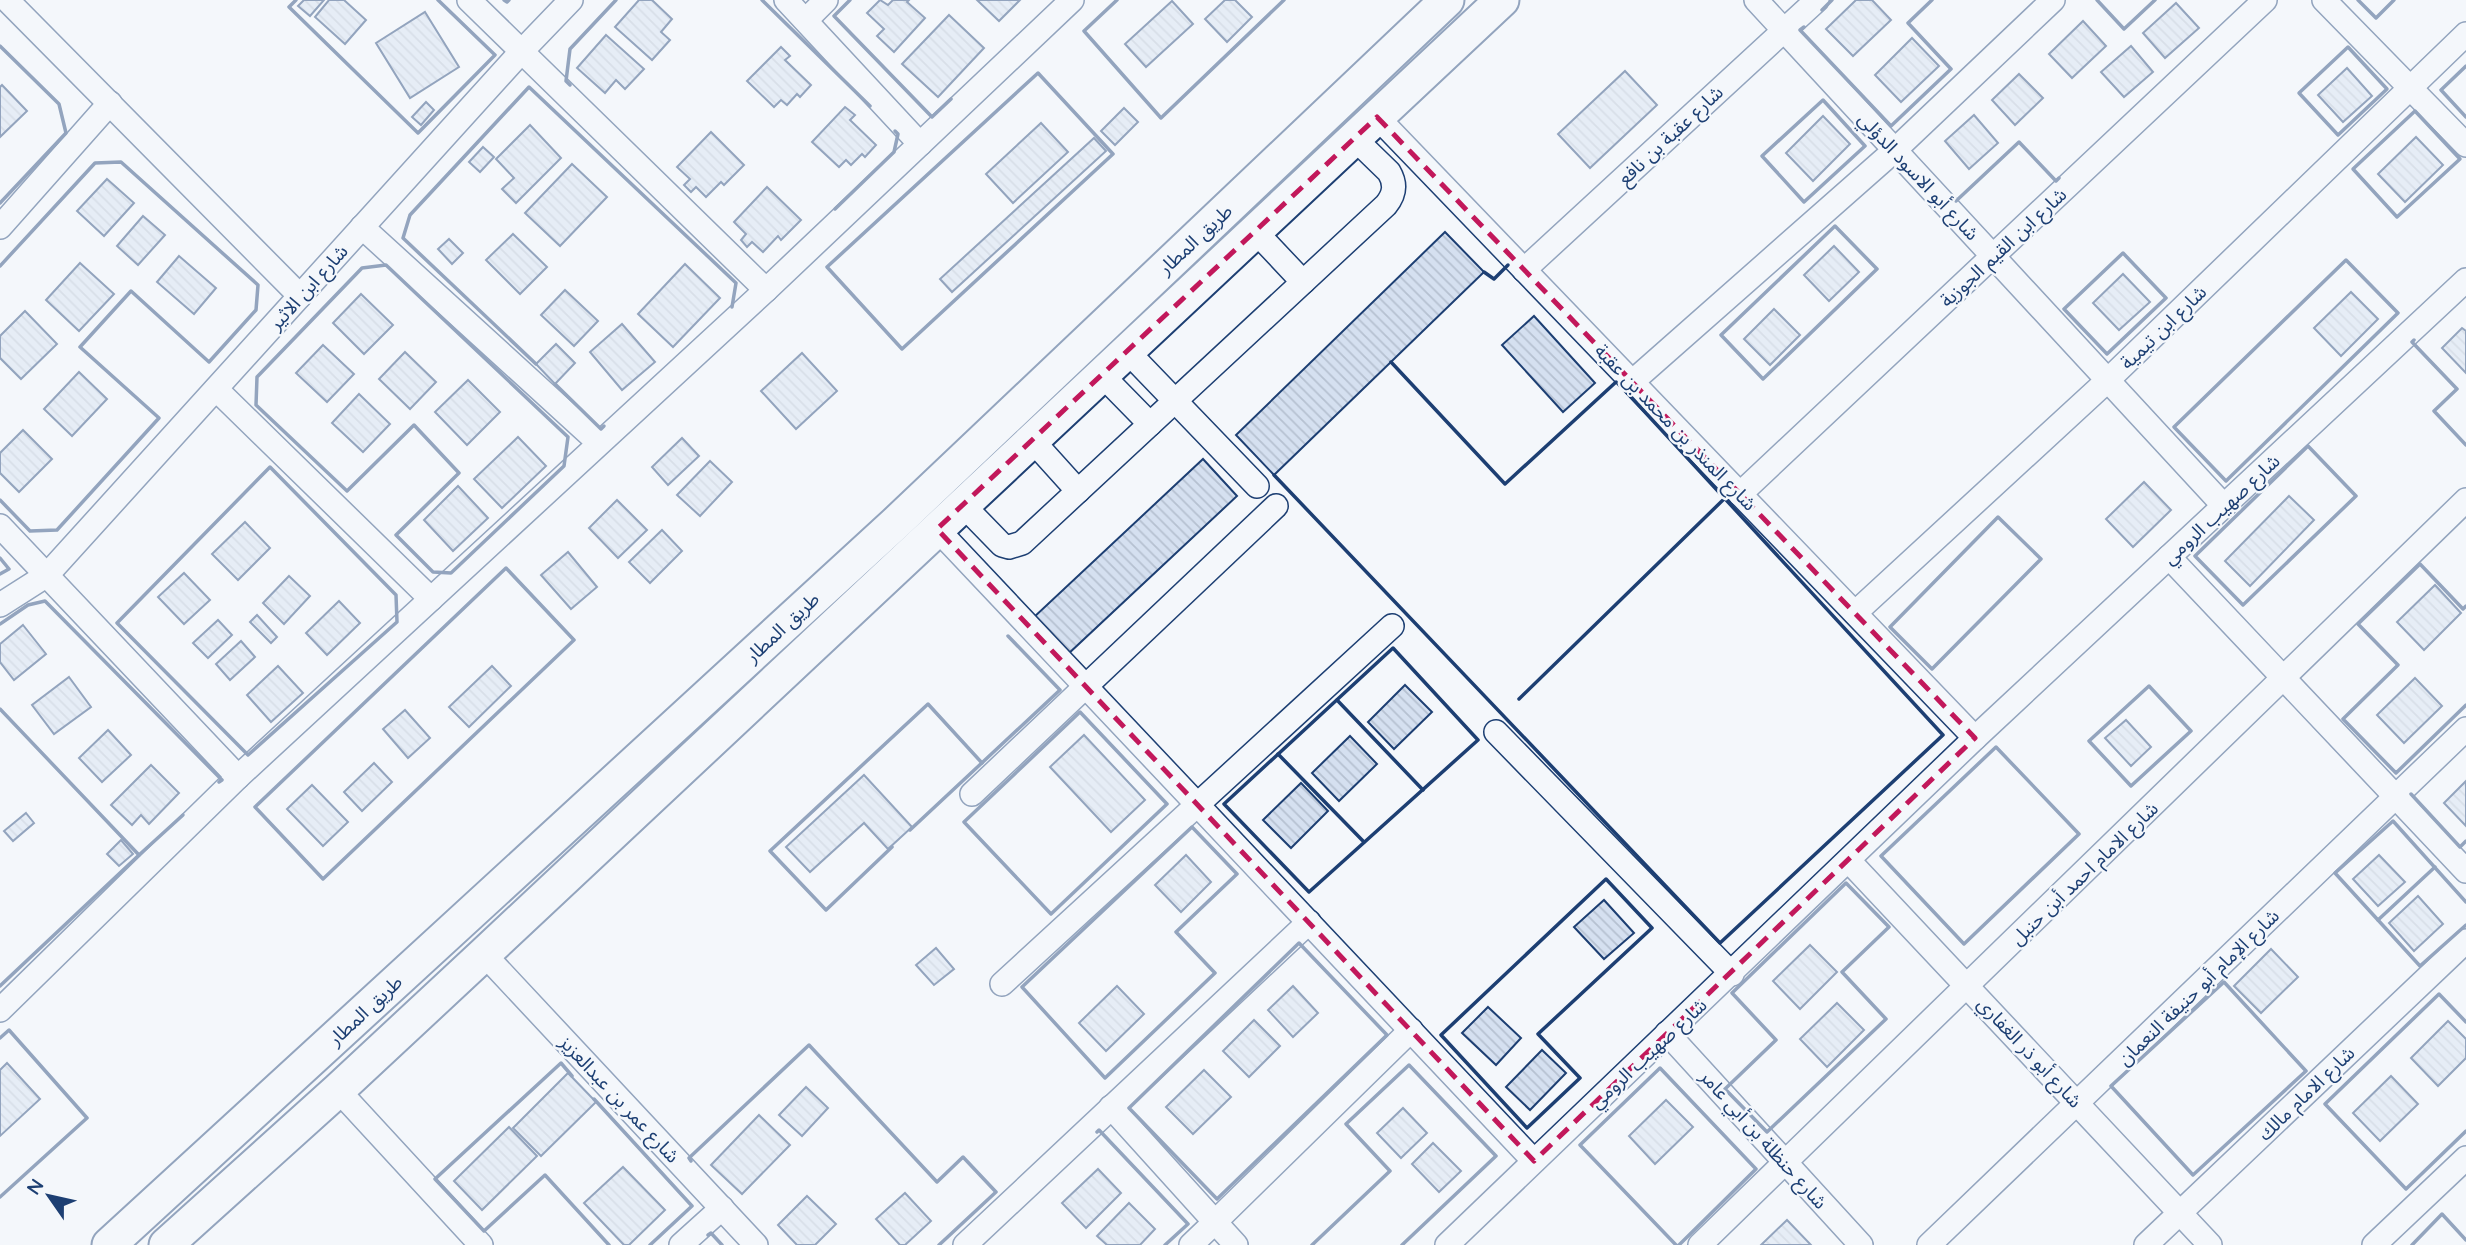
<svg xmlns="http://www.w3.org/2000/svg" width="2466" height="1245" font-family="Quicksand,'Noto Sans Arabic',sans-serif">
	<defs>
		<pattern id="building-back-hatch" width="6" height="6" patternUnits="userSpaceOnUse" patternTransform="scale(1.75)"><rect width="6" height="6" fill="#d5e0f0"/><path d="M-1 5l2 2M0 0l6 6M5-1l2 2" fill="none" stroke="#b6c1d1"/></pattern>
	</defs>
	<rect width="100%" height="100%" fill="#f4f7fb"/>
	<g fill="url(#building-back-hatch)" stroke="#1d3f73" stroke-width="2">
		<path d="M304,0H324L310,16L298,6Z"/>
		<path d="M329,0H344L366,20L345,44L315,17Z"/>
		<path d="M639,0H652L672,19L661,32L670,40L652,60L615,27Z"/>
		<path d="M880,0L888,5L893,0H909L907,2L925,18L894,52L877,36L884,29L867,13Z"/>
		<path d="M977,0H1020L999,21Z"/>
		<path d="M1225,0H1235L1252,17L1227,42L1205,19Z"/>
		<path d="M1856,0H1872L1891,20L1853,56L1826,29Z"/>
		<path d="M1172,1L1193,24L1146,67L1125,44Z"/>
		<path d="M2176,3L2199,28L2165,58L2143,33Z"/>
		<path d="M425,12L459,67L410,98L376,43Z"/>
		<path d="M949,15L984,48L938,97L902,64Z"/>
		<path d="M2083,21L2106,46L2072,78L2049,54Z"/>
		<path d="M606,35L644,69L625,89L616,80L605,93L577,68Z"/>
		<path d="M1912,38L1939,66L1901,102L1875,75Z"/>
		<path d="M2131,46L2153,72L2124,97L2101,72Z"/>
		<path d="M781,47L790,56L785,60L811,85L800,97L797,94L787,105L781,100L774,107L747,81Z"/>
		<path d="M2347,68L2372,96L2343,122L2318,95Z"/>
		<path d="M1625,71L1657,105L1590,168L1558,134Z"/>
		<path d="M2019,74L2043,98L2015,125L1992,100Z"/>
		<path d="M2,85L27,111L0,137V87Z"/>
		<path d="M426,102L434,110L421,125L412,117Z"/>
		<path d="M845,107L855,115L850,120L876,145L865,157L862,154L851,165L846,160L839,167L812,142Z"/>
		<path d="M1124,108L1138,122L1115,145L1101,131Z"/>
		<path d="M1974,115L1998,143L1969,169L1945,141Z"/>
		<path d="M1823,116L1850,144L1813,181L1786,153Z"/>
		<path d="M1041,123L1068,152L1013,203L986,174Z"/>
		<path d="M530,125L561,158L516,203L502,189L514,178L496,159Z"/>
		<path d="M711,132L744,165L724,185L721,182L706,197L696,187L691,192L684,185L690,179L677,167Z"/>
		<path d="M2416,137L2443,165L2405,202L2378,174Z"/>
		<path d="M1094,138L1106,151L952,292L940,279Z"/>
		<path d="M483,147L494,157L480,172L469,162Z"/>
		<path d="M572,164L607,197L560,246L525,213Z"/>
		<path d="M107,179L134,203L104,236L77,211Z"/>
		<path d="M767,187L801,220L781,240L778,236L763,252L752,242L747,247L741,240L746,234L734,222Z"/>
		<path d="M143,216L165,235L138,265L117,246Z"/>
		<path d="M1445,232L1484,272L1274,475L1236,435Z"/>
		<path d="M513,234L547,267L520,294L486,260Z"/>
		<path d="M449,239L463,253L452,264L438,249Z"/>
		<path d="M1834,246L1859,272L1829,301L1804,275Z"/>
		<path d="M179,256L216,288L194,314L157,282Z"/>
		<path d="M80,263L114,294L79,331L46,300Z"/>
		<path d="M685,264L720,298L673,347L638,314Z"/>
		<path d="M2123,274L2150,302L2119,330L2093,303Z"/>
		<path d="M565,290L598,321L574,346L541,315Z"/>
		<path d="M2351,292L2378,319L2341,356L2314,328Z"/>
		<path d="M361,294L393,325L364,354L333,323Z"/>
		<path d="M1774,309L1800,335L1770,365L1744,339Z"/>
		<path d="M25,311L57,344L21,379L0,358V336Z"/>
		<path d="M1534,316L1595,383L1563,412L1502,345Z"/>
		<path d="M622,324L655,362L622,390L590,352Z"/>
		<path d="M2462,328L2466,331V373L2442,348Z"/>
		<path d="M556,344L575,363L555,384L536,364Z"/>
		<path d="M323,345L354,374L327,402L296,373Z"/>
		<path d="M405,352L436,382L410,409L379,379Z"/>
		<path d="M802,353L837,391L796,429L761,391Z"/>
		<path d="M79,372L107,399L72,436L44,409Z"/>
		<path d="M468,380L500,412L467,445L435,412Z"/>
		<path d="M359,394L390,424L363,452L332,423Z"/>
		<path d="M23,430L52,459L19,492L0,473V453Z"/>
		<path d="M518,437L546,466L502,508L474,479Z"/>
		<path d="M682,438L699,456L668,485L652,467Z"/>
		<path d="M1203,459L1237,496L1067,655L1033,618Z"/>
		<path d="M710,461L732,482L700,516L677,495Z"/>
		<path d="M2144,482L2171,510L2133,547L2106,519Z"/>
		<path d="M458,486L488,518L453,551L424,520Z"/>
		<path d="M2289,496L2314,520L2250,586L2225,561Z"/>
		<path d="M617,500L647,530L618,558L589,528Z"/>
		<path d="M245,522L270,548L238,580L212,554Z"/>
		<path d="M662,530L682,551L650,583L629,562Z"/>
		<path d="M568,552L597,587L571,609L541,575Z"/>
		<path d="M184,573L210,600L184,624L158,597Z"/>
		<path d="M289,576L310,596L284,624L263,603Z"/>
		<path d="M2435,585L2461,613L2424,650L2397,622Z"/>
		<path d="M339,601L360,623L327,655L306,633Z"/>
		<path d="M257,615L277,637L271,643L250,622Z"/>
		<path d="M218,620L232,635L208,658L193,643Z"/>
		<path d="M23,625L46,654L14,680L0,662V644Z"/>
		<path d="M241,641L255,657L230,680L216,664Z"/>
		<path d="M278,666L303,693L271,722L247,695Z"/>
		<path d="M492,666L511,686L469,727L449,707Z"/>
		<path d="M69,677L91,707L54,734L32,705Z"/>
		<path d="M2415,678L2442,706L2404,743L2377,715Z"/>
		<path d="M1405,685L1432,712L1394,749L1368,722Z"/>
		<path d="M405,710L430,738L408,758L383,729Z"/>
		<path d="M2126,720L2151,747L2131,766L2105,738Z"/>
		<path d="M108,730L131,755L102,782L79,758Z"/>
		<path d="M1084,735L1145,800L1111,832L1050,767Z"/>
		<path d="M1350,736L1377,764L1339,801L1312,773Z"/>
		<path d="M374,763L392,782L362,811L344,792Z"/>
		<path d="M151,765L179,793L149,824L141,815L132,825L111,805Z"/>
		<path d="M864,775L912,827L888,849L864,823L810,872L786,847Z"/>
		<path d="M2466,781V826L2444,803Z"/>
		<path d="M1301,783L1328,811L1291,848L1263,820Z"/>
		<path d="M312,785L348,822L323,846L287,809Z"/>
		<path d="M26,813L34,823L13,841L4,831Z"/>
		<path d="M121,840L133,854L119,866L107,854Z"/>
		<path d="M1186,855L1211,882L1181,912L1155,885Z"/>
		<path d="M2379,855L2405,882L2378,906L2353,879Z"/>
		<path d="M2418,896L2443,924L2414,951L2389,923Z"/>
		<path d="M1604,900L1634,933L1604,959L1574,927Z"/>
		<path d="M1810,945L1837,972L1800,1009L1773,981Z"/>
		<path d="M936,948L954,969L934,985L916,965Z"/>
		<path d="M2271,949L2298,977L2261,1013L2234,986Z"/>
		<path d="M1117,986L1144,1014L1106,1051L1079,1023Z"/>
		<path d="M1293,986L1318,1013L1293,1037L1268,1010Z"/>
		<path d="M1837,1003L1864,1030L1827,1067L1800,1039Z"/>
		<path d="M1488,1007L1521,1038L1496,1065L1462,1033Z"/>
		<path d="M1254,1020L1280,1046L1249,1077L1223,1051Z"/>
		<path d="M2448,1021L2466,1039V1058L2438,1086L2411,1058Z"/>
		<path d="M1542,1050L1566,1073L1530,1110L1506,1087Z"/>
		<path d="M7,1063L40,1099L0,1136V1070Z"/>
		<path d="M1204,1070L1231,1097L1193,1134L1166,1107Z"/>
		<path d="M568,1073L596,1102L541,1156L513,1128Z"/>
		<path d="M2391,1076L2418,1104L2380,1141L2353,1113Z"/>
		<path d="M806,1087L828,1108L802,1136L779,1115Z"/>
		<path d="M1666,1100L1693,1127L1655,1164L1629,1136Z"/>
		<path d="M1403,1108L1427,1133L1401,1158L1377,1133Z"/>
		<path d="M759,1115L790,1145L742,1194L711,1165Z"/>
		<path d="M509,1127L537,1156L482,1210L454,1181Z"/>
		<path d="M1433,1143L1461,1171L1439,1192L1412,1164Z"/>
		<path d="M623,1167L665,1210L629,1245H624L584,1203Z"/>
		<path d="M1098,1169L1121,1193L1086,1228L1062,1203Z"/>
		<path d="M905,1193L931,1221L905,1245H900L876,1219Z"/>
		<path d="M807,1196L836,1224L815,1245H797L778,1225Z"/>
		<path d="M1129,1203L1155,1229L1140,1245H1107L1097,1236Z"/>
		<path d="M1787,1220L1811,1245H1761Z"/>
	</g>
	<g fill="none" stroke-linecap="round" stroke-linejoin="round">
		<g stroke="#1d3f73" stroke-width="26">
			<g id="minor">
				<path d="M7,0L300,296"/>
				<path d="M469,0L766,290"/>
				<path d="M786,0L920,144"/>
				<path d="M1756,0L2224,506"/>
				<path d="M2324,0L2466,145"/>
				<path d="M806,20L826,0"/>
				<path d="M1377,117L1975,738"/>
				<path d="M0,227L110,103"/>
				<path d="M362,227L599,443"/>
				<path d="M1255,231L1303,282"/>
				<path d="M1524,270L1817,0"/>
				<path d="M1127,351L1257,486"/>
				<path d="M1102,375L1150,424"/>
				<path d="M1632,382L1895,150L2053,0"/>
				<path d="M216,389L431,599"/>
				<path d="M1032,440L1078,491"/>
				<path d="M1740,494L2265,0"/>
				<path d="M963,505L1002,545L1009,547L1022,543L1386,205C1395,194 1396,184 1389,172L1354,138"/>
				<path d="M0,526L238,777"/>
				<path d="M937,529L1534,1161"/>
				<path d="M2169,557L2466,871"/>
				<path d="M0,605L47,575L521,52L571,0"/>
				<path d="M1855,613L2108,380L2466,34"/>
				<path d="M1496,732L1732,974"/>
				<path d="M972,794L1276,506"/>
				<path d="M1849,861L2210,1245"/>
				<path d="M484,954L756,1245"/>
				<path d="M1002,984L1392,626"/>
				<path d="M0,1010L238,777L766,290L1072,0"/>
				<path d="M1667,1033L1861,1245"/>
				<path d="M338,1090L481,1245"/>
				<path d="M1111,1107L1215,1222L1191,1245"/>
				<path d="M681,1245L722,1208"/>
				<path d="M965,1245L1309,922"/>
				<path d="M1236,1245L1215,1222L1411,1030"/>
				<path d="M1447,1245L1975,738L2466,280"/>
				<path d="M1700,1245L2466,500"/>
				<path d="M1929,1245L2466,729"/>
				<path d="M2146,1245L2466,941"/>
				<path d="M2374,1245L2466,1158"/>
			</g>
		</g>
		<g stroke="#1d3f73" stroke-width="37">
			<g id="highway">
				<path d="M109,1245L899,520L1447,0"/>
				<path d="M166,1245L338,1090L484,954L1502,0"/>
			</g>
		</g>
		<use href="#minor" stroke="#f4f7fb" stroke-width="23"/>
		<use href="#highway" stroke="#f4f7fb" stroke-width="33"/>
		<g stroke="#1d3f73" stroke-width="3.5">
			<path d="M296,0L289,7L418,133L495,55L438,0"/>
			<path d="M504,0L507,2L509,0"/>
			<path d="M762,0L870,106"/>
			<path d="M850,0L834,16L932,117L951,99"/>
			<path d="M1117,0L1084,31L1161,118L1284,0"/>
			<path d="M2097,0L2124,29L2155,0"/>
			<path d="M2358,0L2376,18L2394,0"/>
			<path d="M1822,10L1832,0"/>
			<path d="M1804,27L1800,30L1891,126L1951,69L1908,23L1932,0"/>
			<path d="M0,46L59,104L66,133L0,203"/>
			<path d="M2348,47L2387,89L2338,135L2299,93Z"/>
			<path d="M2466,66L2441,90L2466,117"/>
			<path d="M1038,73L1113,154L902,349L827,267Z"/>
			<path d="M570,85L566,81L570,49L616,0"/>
			<path d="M1823,100L1865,146L1804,202L1762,156Z"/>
			<path d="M2415,111L2460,159L2397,217L2353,169Z"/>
			<path d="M1952,197L1956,201L2019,142L2056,181L2059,178"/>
			<path d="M835,209L894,152L898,134L895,131"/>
			<path d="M1835,226L1877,269L1763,379L1721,335Z"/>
			<path d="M2123,253L2166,298L2107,354L2064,309Z"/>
			<path d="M2346,260L2398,313L2226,481L2174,427Z"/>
			<path d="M386,265L568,437L564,466L451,573L433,572L396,535L459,473L414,425L347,491L256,405L257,377L362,268Z"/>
			<path d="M0,266L95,163L121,162L258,285L256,310L209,362L131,291L80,347L159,418L57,530L30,531L0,500"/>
			<path d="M1484,272L1494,279L1508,265"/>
			<path d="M2414,340L2412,342L2457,389L2434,411L2466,445"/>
			<path d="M1391,362L1505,484L1616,382"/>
			<path d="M536,364L403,238L410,215L529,87L736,283L732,307"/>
			<path d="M555,384L601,429L604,426"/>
			<path d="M2308,446L2356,496L2243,605L2195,556Z"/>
			<path d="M270,467L396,595L397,622L248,755L117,623Z"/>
			<path d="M1274,475L1720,943L1943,735L1620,385"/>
			<path d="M1998,517L2041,559L1932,669L1890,627Z"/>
			<path d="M0,558L9,569L0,574"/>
			<path d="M506,568L574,640L323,879L255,807Z"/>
			<path d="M2466,606L2463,609L2420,564L2358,624L2398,665L2343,719L2396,773L2466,705"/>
			<path d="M0,624L28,605L45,601L222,780L219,782"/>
			<path d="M1393,648L1478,740L1309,892L1224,804Z"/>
			<path d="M2149,686L2191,731L2131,786L2089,741Z"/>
			<path d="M1519,699L1724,499"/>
			<path d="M1337,700L1423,790"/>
			<path d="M0,709L139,855L0,986"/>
			<path d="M1080,712L1167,804L1051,914L964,822Z"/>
			<path d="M1996,747L2079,834L1964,944L1881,856Z"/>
			<path d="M1278,754L1364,842"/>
			<path d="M2411,794L2460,847L2466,841"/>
			<path d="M1192,827L1237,874L1176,932L1215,973L1105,1078L1022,987Z"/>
			<path d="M910,830L1060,690L1008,636"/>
			<path d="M892,847L826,910L770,851L928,704L982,763"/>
			<path d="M139,855L183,815"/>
			<path d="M1606,879L1652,928L1538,1034L1580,1078L1527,1128L1441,1035Z"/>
			<path d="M1846,883L1889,927L1842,972L1886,1019L1767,1132L1725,1089L1776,1040L1732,993Z"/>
			<path d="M2466,902L2393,821L2335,873L2420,966L2466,925"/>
			<path d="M2378,920L2435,867"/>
			<path d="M1299,943L1387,1035L1217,1199L1129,1108Z"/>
			<path d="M2224,982L2306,1071L2193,1175L2111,1086Z"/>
			<path d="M2466,1022L2439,994L2325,1104L2406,1189L2466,1131"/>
			<path d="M0,1038L9,1030L87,1118L0,1197"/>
			<path d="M572,1076L561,1063L435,1179L484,1231L545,1175L609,1245"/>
			<path d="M594,1099L692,1206L650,1245"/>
			<path d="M1097,1132L1099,1130L1188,1224L1165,1245"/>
			<path d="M691,1161L689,1158L809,1045L937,1182L963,1157L996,1192L939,1245"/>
			<path d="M708,1235L711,1233L722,1245"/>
			<path d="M1312,1245L1390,1171L1346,1124L1409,1065L1496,1156L1402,1245"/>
			<path d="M1676,1245L1580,1145L1660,1068L1756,1169L1679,1245"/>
			<path d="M2412,1245L2442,1214L2466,1240"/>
		</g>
	</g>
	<path d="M0 0H2466V1245H0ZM1377,117L1975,738L1534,1161L937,529Z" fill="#f4f7fb" fill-opacity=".55" fill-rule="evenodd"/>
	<path fill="none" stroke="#c2185b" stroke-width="5" stroke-dasharray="14 9" stroke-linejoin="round" d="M1377,117L1975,738L1534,1161L937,529Z"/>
	<g text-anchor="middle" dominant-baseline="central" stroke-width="5" stroke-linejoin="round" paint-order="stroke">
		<g font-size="19" fill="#1d3f73" stroke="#f4f7fb">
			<text transform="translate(1670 135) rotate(-43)">شارع عقبة بن نافع</text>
			<text transform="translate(1919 176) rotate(47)">شارع أبو الاسود الدؤلي</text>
			<text transform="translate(1195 239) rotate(-43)">طريق المطار</text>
			<text transform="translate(2003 247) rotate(-43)">شارع ابن القيم الجوزية</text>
			<text transform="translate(308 287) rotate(-48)">شارع ابن الاثير</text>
			<text transform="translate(2163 327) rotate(-44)">شارع ابن تيمية</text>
			<text transform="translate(1676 427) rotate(46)">شارع المنذر بن محمد بن عقبة</text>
			<text transform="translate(2221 509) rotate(-43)">شارع صهيب الرومي</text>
			<text transform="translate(782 627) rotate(-43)">طريق المطار</text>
			<text transform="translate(2084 873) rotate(-44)">شارع الامام احمد أبن حنبل</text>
			<text transform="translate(2198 987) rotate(-44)">شارع الإمام أبو حنيفة النعمان</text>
			<text transform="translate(365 1010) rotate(-43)">طريق المطار</text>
			<text transform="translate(2030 1052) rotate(47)">شارع أبو ذر الغفاري</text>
			<text transform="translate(1648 1053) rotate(-43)">شارع صهيب الرومي</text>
			<text transform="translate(2306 1093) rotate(-44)">شارع الامام مالك</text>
			<text transform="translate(620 1099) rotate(47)">شارع عمر بن عبدالعزيز</text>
			<text transform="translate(1764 1139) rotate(48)">شارع حنظلة بن أبي عامر</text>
		</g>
	</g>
	<g transform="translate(49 1196) rotate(304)" stroke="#f4f7fb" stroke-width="5" paint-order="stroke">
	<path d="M0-5L12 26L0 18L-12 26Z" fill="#1d3f73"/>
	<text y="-10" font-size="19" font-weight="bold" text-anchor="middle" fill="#1d3f73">N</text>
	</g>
</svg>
